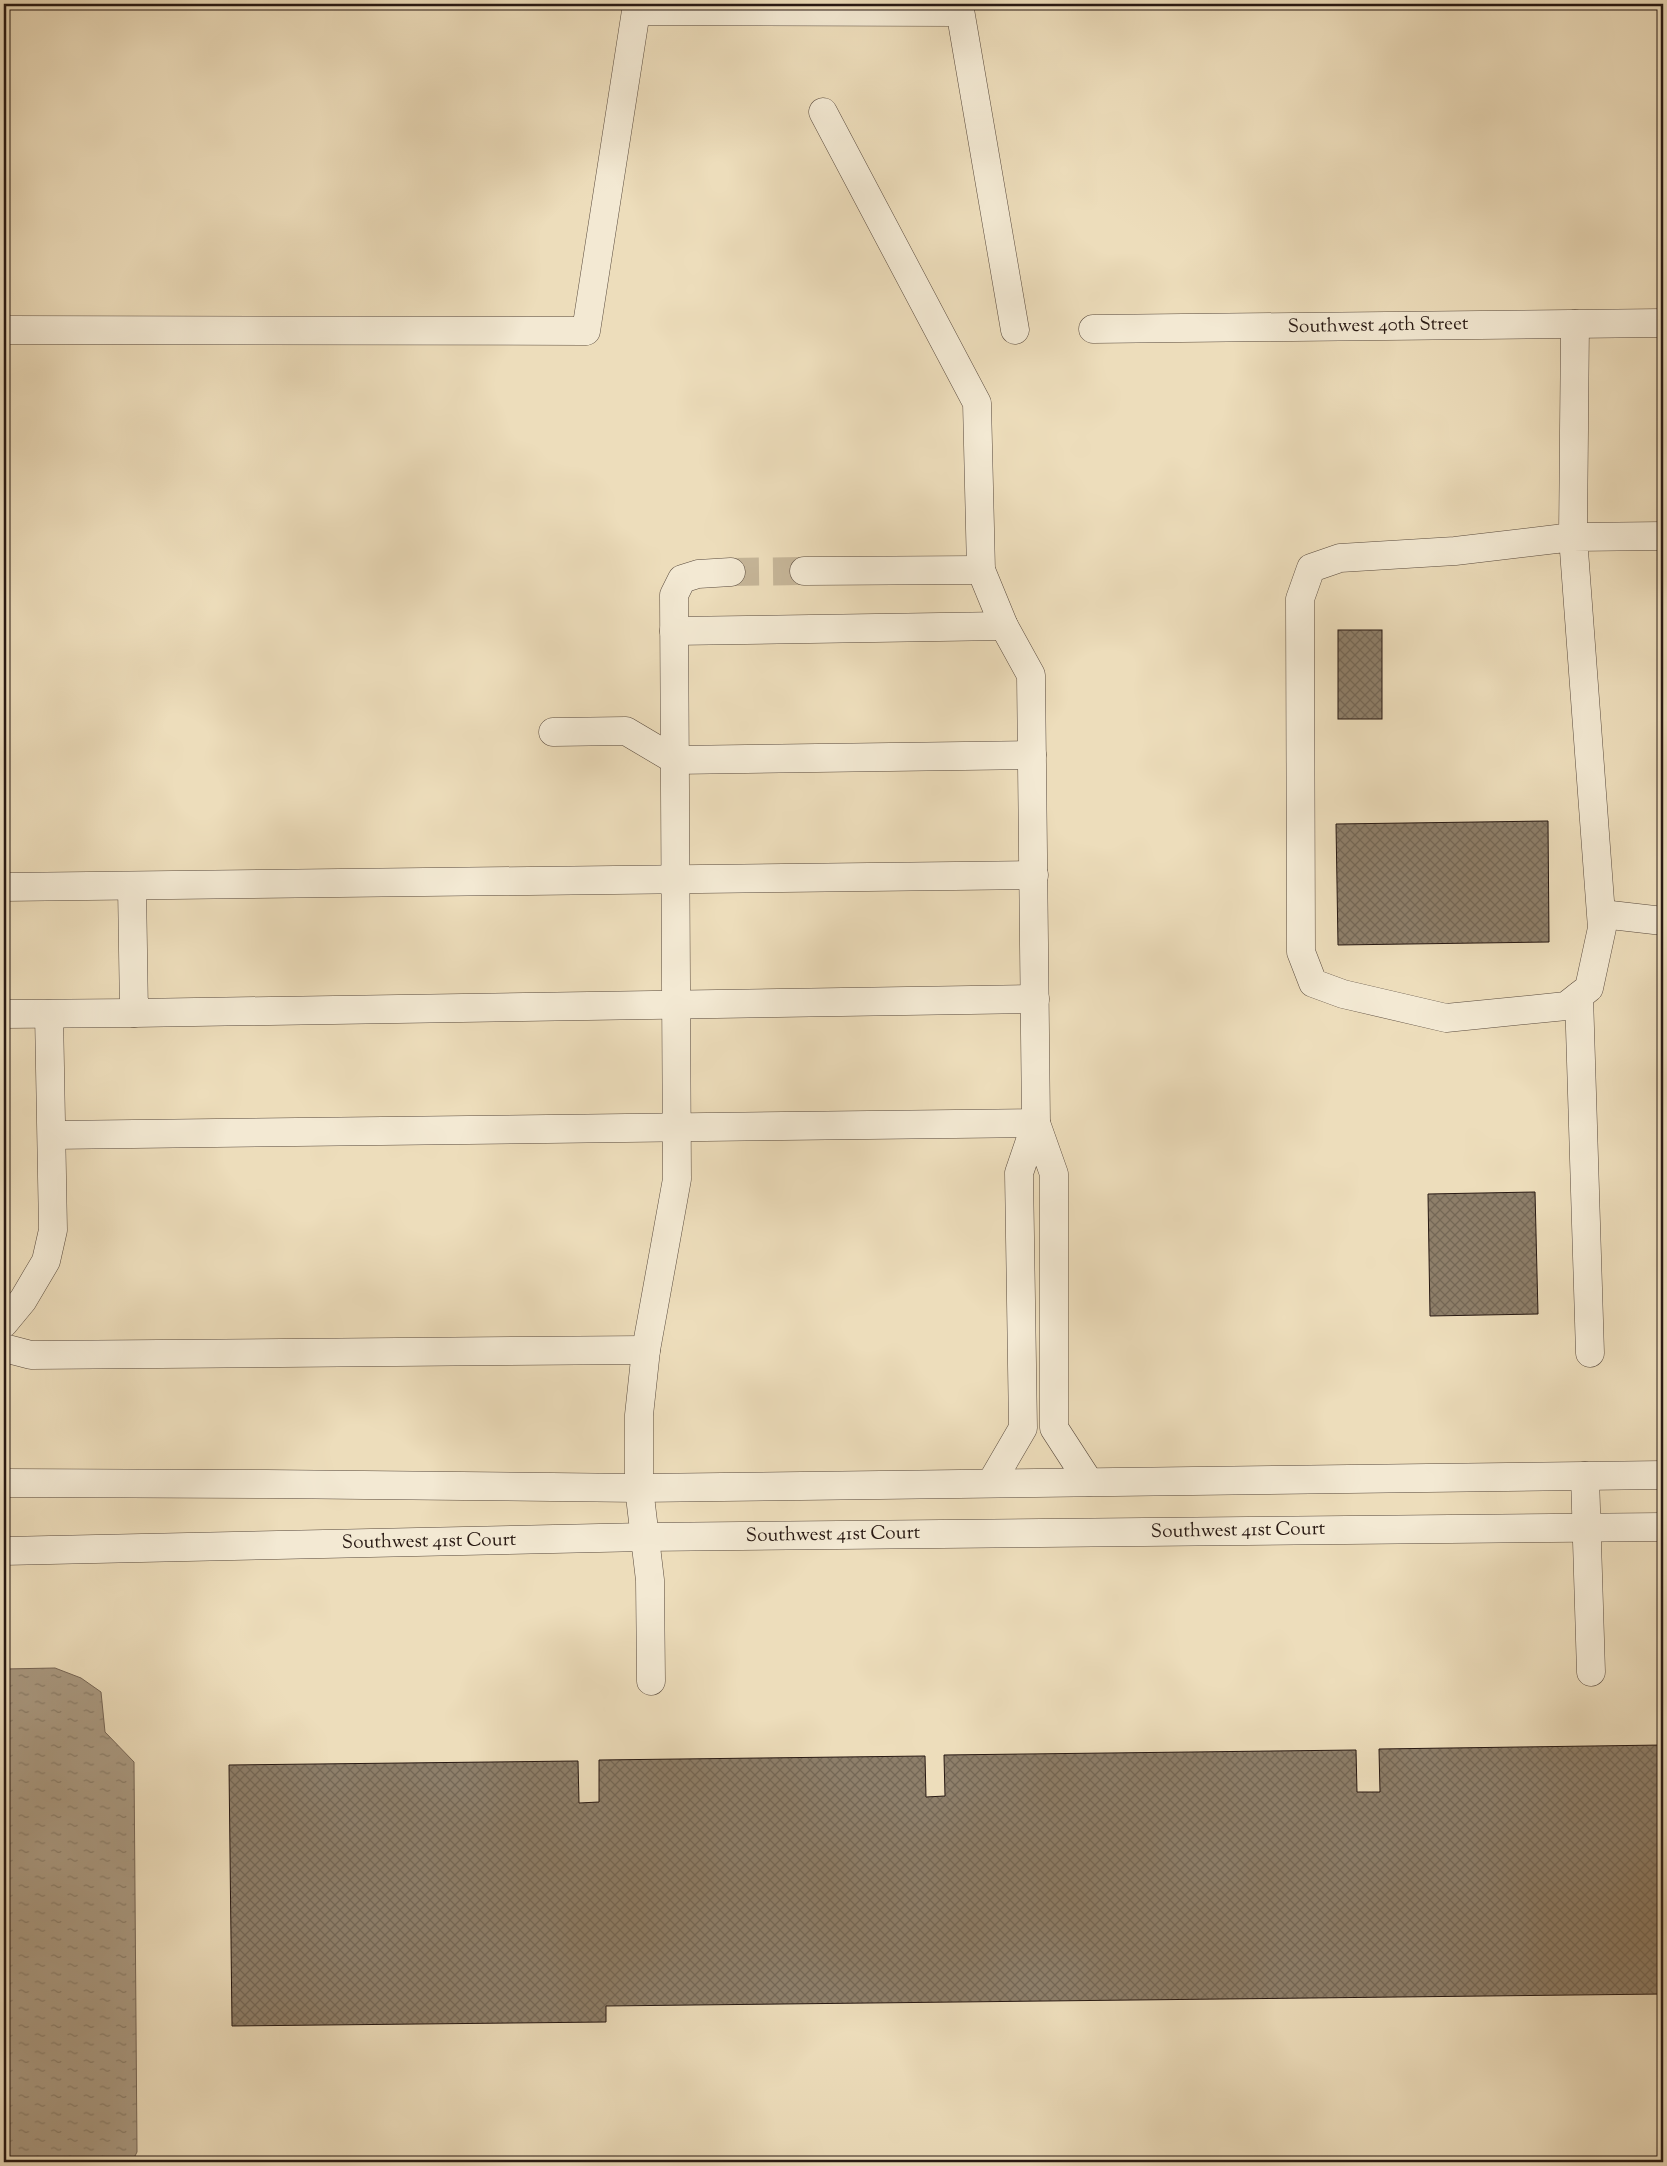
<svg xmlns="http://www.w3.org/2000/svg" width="1667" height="2166" font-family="'Sorts Mill Goudy',serif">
	<defs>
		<pattern id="water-ripples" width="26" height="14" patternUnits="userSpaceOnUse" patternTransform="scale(1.25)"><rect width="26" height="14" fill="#aa9a82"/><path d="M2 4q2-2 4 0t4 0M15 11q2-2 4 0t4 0" fill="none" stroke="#8a7d69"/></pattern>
		<pattern id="building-cross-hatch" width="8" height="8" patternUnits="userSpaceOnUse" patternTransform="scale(1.25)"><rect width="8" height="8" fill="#8e7f6a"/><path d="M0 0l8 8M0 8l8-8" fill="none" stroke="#746756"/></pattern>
	</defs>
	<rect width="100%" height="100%" fill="#edddbb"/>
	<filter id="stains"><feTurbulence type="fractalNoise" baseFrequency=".004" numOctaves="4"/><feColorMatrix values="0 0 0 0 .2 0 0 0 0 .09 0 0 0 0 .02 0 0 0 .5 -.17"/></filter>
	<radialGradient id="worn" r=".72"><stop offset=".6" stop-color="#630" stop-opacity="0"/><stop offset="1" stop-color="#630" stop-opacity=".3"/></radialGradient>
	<path fill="url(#water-ripples)" stroke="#766656" d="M55,1668L81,1678L101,1692L105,1732L134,1762L137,2152L132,2162H4V1669Z"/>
	<g fill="url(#building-cross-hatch)" stroke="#281913">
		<rect x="1338" y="630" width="44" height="89"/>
		<path d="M1548,821L1549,942L1338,945L1336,824Z"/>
		<path d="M1535,1192L1538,1314L1430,1316L1428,1194Z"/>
		<path d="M1663,1745V1994L606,2006V2022L232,2026L229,1765L578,1761L579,1803L599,1802V1760L925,1756L926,1797L945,1796L944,1755L1356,1750L1357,1792H1380L1379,1749Z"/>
	</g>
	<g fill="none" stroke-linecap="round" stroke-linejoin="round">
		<path stroke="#c6b699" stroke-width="28" stroke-dasharray="28 14" stroke-linecap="butt" d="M731,572L804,571"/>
		<g stroke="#594a3d" stroke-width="29">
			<g id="minor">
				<path d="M959,4L1015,330"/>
				<path d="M1575,324L1573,537L1602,928L1589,988L1566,1006L1446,1018L1343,994L1313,983L1301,952L1300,599L1311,568L1340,558L1455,551L1573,537L1663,536"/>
				<path d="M1093,329L1663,323"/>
				<path d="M4,330L586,331L636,11L959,12"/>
				<path d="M804,571L981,570"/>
				<path d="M674,631L1004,626"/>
				<path d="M553,732L626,731L675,760L1032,755"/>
				<path d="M4,887L1034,875"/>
				<path d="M132,887L134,1013L1035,999"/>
				<path d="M1602,914L1663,921"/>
				<path d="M1579,996L1590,1353"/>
				<path d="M4,1014L134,1013"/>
				<path d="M52,1135L1036,1123L1031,675L1004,626L981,570L977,403L823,112"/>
				<path d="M4,1323L23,1300L46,1261L53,1230L49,1014"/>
				<path d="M4,1348L31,1355L646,1350"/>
				<path d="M1585,1476L1591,1672"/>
				<path d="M4,1483L267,1484L639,1488L1663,1475"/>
				<path d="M991,1483L1023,1428L1019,1173L1036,1123L1054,1174V1428L1089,1482"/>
				<path d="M4,1551L645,1537L1663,1527"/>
				<path d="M651,1681L650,1580L639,1488V1415L646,1350L677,1179L674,595L682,579L698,574L731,572"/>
			</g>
		</g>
		<use href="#minor" stroke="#f3e9d3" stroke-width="28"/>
	</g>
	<g text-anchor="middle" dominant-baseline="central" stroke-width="4" stroke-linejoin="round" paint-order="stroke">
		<g font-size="19" fill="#281913" stroke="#f3e9d3">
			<text transform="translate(1378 326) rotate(-1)">Southwest 40th Street</text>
			<text transform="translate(1238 1531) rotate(-1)">Southwest 41st Court</text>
			<text transform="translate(833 1535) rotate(-1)">Southwest 41st Court</text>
			<text transform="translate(429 1542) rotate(-1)">Southwest 41st Court</text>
		</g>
	</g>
	<rect width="1667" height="2166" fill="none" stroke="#edddbb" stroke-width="20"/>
	<rect x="5" y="5" width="1657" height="2156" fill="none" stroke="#281913" stroke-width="2.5"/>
	<rect x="10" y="10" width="1647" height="2146" fill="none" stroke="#281913"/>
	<rect width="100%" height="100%" filter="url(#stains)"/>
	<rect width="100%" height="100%" fill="url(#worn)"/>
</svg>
